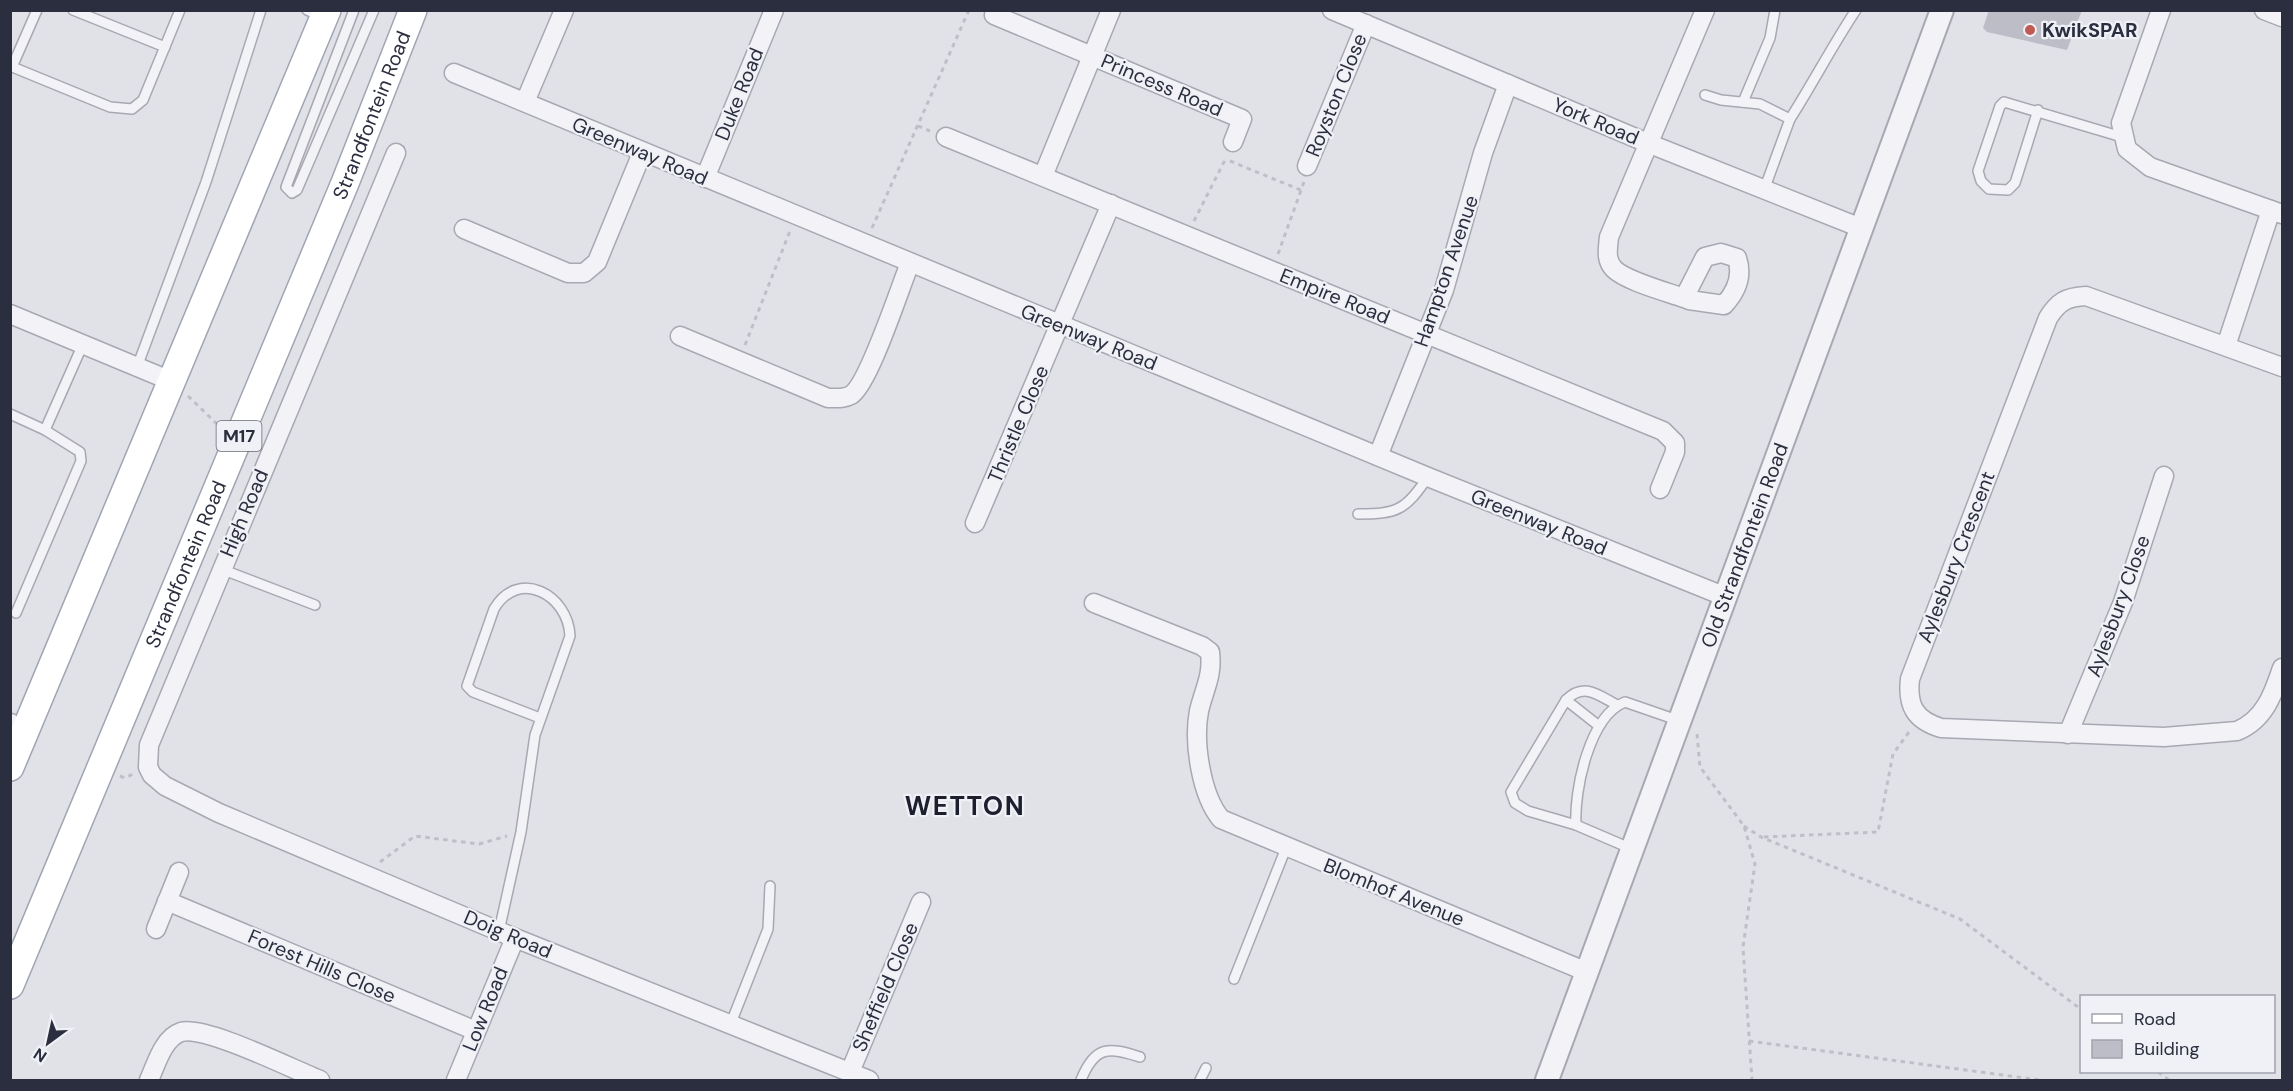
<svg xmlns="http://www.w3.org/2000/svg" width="2293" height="1091" font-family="'DM Sans',sans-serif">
	<rect width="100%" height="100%" fill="#e1e2e8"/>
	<path fill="#bcbdc7" d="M1989,10H2082L2067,50L1987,32L1983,28Z"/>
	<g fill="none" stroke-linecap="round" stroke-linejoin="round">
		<g stroke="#a7a8b2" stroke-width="12">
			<g id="service">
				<path d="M73,10L165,47"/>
				<path d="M307,10L322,17"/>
				<path d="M354,10L286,187L292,193L297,190L374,10"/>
				<path d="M10,66L110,107L132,109L143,100L180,10"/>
				<path d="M12,67L37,10"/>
				<path d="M1705,95L1721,100L1760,104L1790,119L1764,190"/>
				<path d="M1743,102L1770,38L1775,10"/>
				<path d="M2038,110L2015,183L2008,190L1989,189L1981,181L1978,171L2000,106L2004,102L2122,137"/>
				<path d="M1790,119C1813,83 1832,46 1856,10"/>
				<path d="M137,367L206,182L261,10"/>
				<path d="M10,414L45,430"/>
				<path d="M1358,514C1398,514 1405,510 1428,477"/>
				<path d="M221,569L315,605"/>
				<path d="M16,613L81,461L80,452L45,430L83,344"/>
				<path d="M1566,700L1599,726"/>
				<path d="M1617,705C1598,695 1584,682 1566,700L1511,792L1515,803L1528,811L1576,825L1632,849"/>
				<path d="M1576,825C1574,791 1589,716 1625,702L1680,721"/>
				<path d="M499,931L521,832L535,735L570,636C568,594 518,568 494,609L467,686L473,692L540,718"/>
				<path d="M1234,979L1286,848"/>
				<path d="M731,1023L768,929L770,886"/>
				<path d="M1081,1080C1095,1045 1109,1047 1140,1057"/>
				<path d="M1200,1080L1206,1068"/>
			</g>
		</g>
		<g stroke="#a7a8b2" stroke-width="21">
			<g id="minor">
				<path d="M1332,10L1650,144L1861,228"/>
				<path d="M2161,10L2121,123L2127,149L2150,167L2282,214"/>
				<path d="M2264,10L2282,17"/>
				<path d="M994,15L1242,119L1233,142"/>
				<path d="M454,73L1428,477L1726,597"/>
				<path d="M525,102L564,10"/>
				<path d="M946,137L1663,431L1675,443V452L1660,489"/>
				<path d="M396,153L149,745L148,767L152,775L165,786L219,813L515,938L869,1080"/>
				<path d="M1307,166L1366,24"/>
				<path d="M1043,176L1111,10"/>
				<path d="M705,178L774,10"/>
				<path d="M464,229L568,273H584L597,262L642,153"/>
				<path d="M1684,298L1705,257L1721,253L1737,258C1743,276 1737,291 1724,305L1689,300L1684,298C1667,292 1626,281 1614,269C1605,260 1608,248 1609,237L1705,10"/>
				<path d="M10,314L171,381"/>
				<path d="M680,336L828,398C836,398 844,399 851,395C869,384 900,287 910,263"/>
				<path d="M2226,346L2271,210"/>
				<path d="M2282,367L2086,296C2066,297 2058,302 2048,318L1910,679C1907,706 1915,720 1941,728L2164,737L2237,731C2264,720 2273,695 2282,668"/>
				<path d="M1378,456L1444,290L1483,153L1508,84"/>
				<path d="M975,523L1111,204"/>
				<path d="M1094,603L1202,646L1210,652C1213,676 1204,689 1199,711C1193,742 1201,795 1221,819L1587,972"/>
				<path d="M10,723H11"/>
				<path d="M2068,734L2123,602L2164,476"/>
				<path d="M167,901L476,1031"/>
				<path d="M156,929L179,872"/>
				<path d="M850,1072L921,902"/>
				<path d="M149,1080C156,1065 163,1038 181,1032C205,1025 294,1070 320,1080"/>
				<path d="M456,1080L515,938"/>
			</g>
		</g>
		<g stroke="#a7a8b2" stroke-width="26">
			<g id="tertiary">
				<path id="s1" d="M1547,1080L1942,10"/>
			</g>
		</g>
		<g stroke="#a1a4b2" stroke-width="30">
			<g id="primary">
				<path d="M10,767L327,10"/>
				<path id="s2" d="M10,985L345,183L413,10"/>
			</g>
		</g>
		<g stroke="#bfc0c7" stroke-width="3" stroke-dasharray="4.5 4.5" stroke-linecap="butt">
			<path d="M918,126L930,131"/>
			<path d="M1230,161L1303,191"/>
			<path d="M1194,221L1226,158"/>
			<path d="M872,228L969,10"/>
			<path d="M1278,254L1304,182"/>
			<path d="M745,345L790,231"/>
			<path d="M188,396L220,427"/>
			<path d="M1697,734L1700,767L1744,826L1755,864L1743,947L1752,1080"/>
			<path d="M120,776L125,778L133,774"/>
			<path d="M1744,826L1761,837L1960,919L2082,1010"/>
			<path d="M1764,837L1878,832L1893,754L1909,732"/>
			<path d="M380,862L415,836L479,844L507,836"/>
			<path d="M1749,1041L2040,1080"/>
			<path d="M2158,1072L2169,1080"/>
		</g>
		<use href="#service" stroke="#f3f3f7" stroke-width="9"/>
		<use href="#minor" stroke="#f3f3f7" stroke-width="18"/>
		<use href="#tertiary" stroke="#f3f3f7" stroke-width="22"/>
		<use href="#primary" stroke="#fff" stroke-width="27"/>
	</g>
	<circle fill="#bf5a53" stroke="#f0f1f6" stroke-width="2" cx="2030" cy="30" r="6"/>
	<g text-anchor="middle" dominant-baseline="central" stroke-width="4.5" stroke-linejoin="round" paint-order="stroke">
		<rect fill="#f0f1f6" stroke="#666875" stroke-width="1.5" x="216.5" y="421" width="45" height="30" rx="4.5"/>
		<g font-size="18" font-weight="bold" fill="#2b2e3e">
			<text x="239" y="436">M17</text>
		</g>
		<g font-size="20" font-weight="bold" fill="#2b2e3e" stroke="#f0f1f6" text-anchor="start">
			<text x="2042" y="30">KwikSPAR</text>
		</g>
		<g font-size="20" fill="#2b2e3e" stroke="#f0f1f6">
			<text transform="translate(1162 85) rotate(23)">Princess Road</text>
			<text transform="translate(739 94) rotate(-68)">Duke Road</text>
			<text transform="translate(1336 95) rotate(-68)">Royston Close</text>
			<text stroke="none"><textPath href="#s2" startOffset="942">Strandfontein Road</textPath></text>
			<text transform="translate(1596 121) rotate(23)">York Road</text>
			<text transform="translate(640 151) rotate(23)">Greenway Road</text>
			<text transform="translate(1446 271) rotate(-71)">Hampton Avenue</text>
			<text transform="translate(1335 296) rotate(22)">Empire Road</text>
			<text transform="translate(1089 337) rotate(22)">Greenway Road</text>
			<text transform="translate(1018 424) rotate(-67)">Thristle Close</text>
			<text transform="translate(244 513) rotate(-67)">High Road</text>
			<text transform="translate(1539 522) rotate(22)">Greenway Road</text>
			<text stroke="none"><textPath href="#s1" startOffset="570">Old Strandfontein Road</textPath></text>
			<text transform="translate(1956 557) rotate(-69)">Aylesbury Crescent</text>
			<text stroke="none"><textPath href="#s2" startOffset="456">Strandfontein Road</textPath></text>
			<text transform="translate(2118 606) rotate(-70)">Aylesbury Close</text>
			<text transform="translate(1394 892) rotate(22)">Blomhof Avenue</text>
			<text transform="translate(508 934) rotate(23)">Doig Road</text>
			<text transform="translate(322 966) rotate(23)">Forest Hills Close</text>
			<text transform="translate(885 987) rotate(-67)">Sheffield Close</text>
			<text transform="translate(485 1009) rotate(-68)">Low Road</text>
		</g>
		<g font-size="26" font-weight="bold" letter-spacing="1.5" fill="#1d1f2f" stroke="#f0f1f6">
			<text x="965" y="806">WETTON</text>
		</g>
	</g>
	<rect width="2293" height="1091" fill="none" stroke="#2b2e3e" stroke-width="24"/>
	<rect x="2080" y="995" width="195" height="78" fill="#f0f1f6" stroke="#a1a3ac" stroke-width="1.5"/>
	<rect x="2092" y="1014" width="30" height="9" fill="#ffffff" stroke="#a1a3ac" stroke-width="1.5"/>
	<text x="2134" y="1025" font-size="18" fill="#2b2e3e">Road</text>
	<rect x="2092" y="1040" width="30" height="18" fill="#bcbdc7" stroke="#a1a3ac" stroke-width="1.5"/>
	<text x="2134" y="1055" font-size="18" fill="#2b2e3e">Building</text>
	<g transform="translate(48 1043) rotate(213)" stroke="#f0f1f6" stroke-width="4.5" paint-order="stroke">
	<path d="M0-4.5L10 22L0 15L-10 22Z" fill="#2b2e3e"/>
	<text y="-9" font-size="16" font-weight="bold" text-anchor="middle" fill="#2b2e3e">N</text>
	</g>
</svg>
